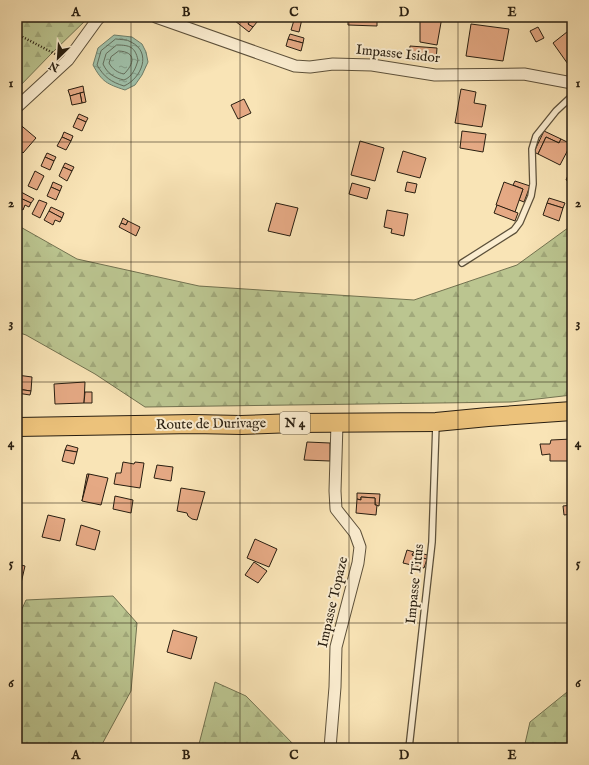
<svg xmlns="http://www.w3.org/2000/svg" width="589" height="765" font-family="'IM FELL English',serif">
	<defs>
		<pattern id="forest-firs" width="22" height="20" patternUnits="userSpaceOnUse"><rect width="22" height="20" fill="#bbc590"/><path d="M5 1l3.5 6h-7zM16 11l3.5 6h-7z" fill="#a1a97b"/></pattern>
		<pattern id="water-ripples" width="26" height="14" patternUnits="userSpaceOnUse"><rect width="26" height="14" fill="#9fbfa8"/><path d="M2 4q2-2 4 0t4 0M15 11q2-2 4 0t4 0" fill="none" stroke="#829b87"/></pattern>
	</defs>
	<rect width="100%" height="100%" fill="#f9e4b6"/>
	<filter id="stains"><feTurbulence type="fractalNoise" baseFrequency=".005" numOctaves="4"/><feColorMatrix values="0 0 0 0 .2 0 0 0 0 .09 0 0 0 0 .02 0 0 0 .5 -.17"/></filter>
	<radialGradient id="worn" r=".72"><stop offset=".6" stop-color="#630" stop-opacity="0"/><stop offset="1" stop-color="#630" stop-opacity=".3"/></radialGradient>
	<g fill="url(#forest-firs)" stroke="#727250">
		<path d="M17,17H89L51,54L17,89Z"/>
		<path d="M17,225L77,259L199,286L414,300L517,265L572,225V395L511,402L145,407L95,374L26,335L17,332Z"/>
		<path d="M113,596L137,623L131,691L100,748H17V620L26,600Z"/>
		<path d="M215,682L246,696L297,748H198Z"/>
		<path d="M572,688V748H524L530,722Z"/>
	</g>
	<path fill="url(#water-ripples)" stroke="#6f7f6b" d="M114,35L132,37L142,44L146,52L148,62L142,75L135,85L125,90C107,84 102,82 93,65L98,48Z"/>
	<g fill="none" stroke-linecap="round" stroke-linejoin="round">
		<g stroke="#646e5c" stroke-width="1">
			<path d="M116,39C121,40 127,39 131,42C152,52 142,78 124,86C111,82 104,77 97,65L101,51Z"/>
			<path d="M117,45C130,45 135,47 138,60C136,68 132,77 124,80C114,78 107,73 103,64L106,54Z"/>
			<path d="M119,51C137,52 134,64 124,74C118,73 112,69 109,63L111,57Z"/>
		</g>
	</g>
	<g fill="#e5a984" stroke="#281e10">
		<path d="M230,17H253L248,24L253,27L249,32Z"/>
		<path d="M253,17H261L253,27L248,24Z"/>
		<path d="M295,17L302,19L299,32L291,30Z"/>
		<path d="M348,17H377V26L348,25Z"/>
		<path d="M420,17H442L437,45L420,42Z"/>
		<path d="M471,24L509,29L503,61L466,56Z"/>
		<path d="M538,27L544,38L536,42L530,31Z"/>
		<path d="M572,28V66L570,67L553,43Z"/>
		<path d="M290,34L304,38L303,43L288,39Z"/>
		<path d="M288,39L303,43L301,51L286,46Z"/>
		<path d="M410,46L437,48L436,61L409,59Z"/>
		<path d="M83,86L84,92L70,96L68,90Z"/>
		<path d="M461,89L476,92L474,103L486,105L482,127L455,123Z"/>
		<path d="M84,92L86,102L82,103L80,93Z"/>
		<path d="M80,93L82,103L72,105L70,96Z"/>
		<path d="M244,99L251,113L238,119L231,105Z"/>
		<path d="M79,114L88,118L86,122L77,118Z"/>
		<path d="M77,118L86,122L82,131L73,127Z"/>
		<path d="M17,122L36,138L23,153L17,148Z"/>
		<path d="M462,131L486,134L483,152L460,148Z"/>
		<path d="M544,131L561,139L559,143L546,137L538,154L534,152Z"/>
		<path d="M64,132L73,136L71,141L62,137Z"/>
		<path d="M62,137L71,141L66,150L57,146Z"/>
		<path d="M546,137L559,143L561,139L571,144L560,165L538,154Z"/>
		<path d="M360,141L384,148L375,181L351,175Z"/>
		<path d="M403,151L426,158L420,178L397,172Z"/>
		<path d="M47,153L56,157L54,161L45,157Z"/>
		<path d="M45,157L54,161L50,170L41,166Z"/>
		<path d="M65,163L74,167L72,171L63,167Z"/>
		<path d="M63,167L72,171L67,181L59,176Z"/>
		<path d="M35,171L44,176L37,190L28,186Z"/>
		<path d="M569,173L572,175V183L566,180Z"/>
		<path d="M515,181L530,186L524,202L519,200L523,189L513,185Z"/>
		<path d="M53,182L62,186L60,191L51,187Z"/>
		<path d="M407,182L417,184L415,193L405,191Z"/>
		<path d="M504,182L523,189L515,212L496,205Z"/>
		<path d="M352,183L370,188L367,199L349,194Z"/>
		<path d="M51,187L60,191L56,200L47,196Z"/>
		<path d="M21,192L34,199L31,203L18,197Z"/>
		<path d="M18,197L31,203L29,207L25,205L23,210L17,207V200Z"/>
		<path d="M549,198L565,203L563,208L547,203Z"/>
		<path d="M39,200L47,203L40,218L32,214Z"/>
		<path d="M276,203L298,208L290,236L268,231Z"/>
		<path d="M547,203L563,208L559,221L543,215Z"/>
		<path d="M497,205L518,213L515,221L494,213Z"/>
		<path d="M51,207L64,213L62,218L49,211Z"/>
		<path d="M387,210L408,214L404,236L391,233L392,229L384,227Z"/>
		<path d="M49,211L62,218L60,222L55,220L53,225L44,220Z"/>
		<path d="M123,218L128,221L126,225L121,223Z"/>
		<path d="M128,221L140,227L136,236L119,227L121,223L126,225Z"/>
		<path d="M17,375L32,377L31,391L17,389Z"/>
		<path d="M85,382L84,403L55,404L54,384Z"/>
		<path d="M17,389L31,391L30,395L17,393Z"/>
		<path d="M85,392H92V403H84Z"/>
		<path d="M572,439V461H550V454L542,455L540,444H550L551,440Z"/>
		<path d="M307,442L330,443V461L304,460Z"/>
		<path d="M67,445L78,448L77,452L65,450Z"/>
		<path d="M65,450L77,452L74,464L62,461Z"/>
		<path d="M123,462L134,464L135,462L144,463L140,488L114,484L116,473H121Z"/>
		<path d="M157,465L173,467L171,481L154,478Z"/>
		<path d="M87,474H89L82,501Z"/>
		<path d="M89,474L108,478L101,505L82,501Z"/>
		<path d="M181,488L205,492L197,520L192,519L188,516L187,513L177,511Z"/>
		<path d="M357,493L380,494L379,506L375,505V498L361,497V500L357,499Z"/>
		<path d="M115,496L133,500L131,513L113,509Z"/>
		<path d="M361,497L375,498V505H377L376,515L356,513L357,499L361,500Z"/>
		<path d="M572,505V514L564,515L563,506Z"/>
		<path d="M48,515L65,519L60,541L42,537Z"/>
		<path d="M81,525L100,531L95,550L76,545Z"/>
		<path d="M255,539L277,549L269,567L247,558Z"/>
		<path d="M407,550L414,552L412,555L427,559L424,568L403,563Z"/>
		<path d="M414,552L428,555L427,559L412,555Z"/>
		<path d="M254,562L267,571L258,583L245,575Z"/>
		<path d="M17,564L25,566L19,592L17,591Z"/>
		<path d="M173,630L197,637L191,659L167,652Z"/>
	</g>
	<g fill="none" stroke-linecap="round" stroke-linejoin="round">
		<g stroke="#5c503a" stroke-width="8">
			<g id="lane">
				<path d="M462,263L514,230L520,222L531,196L533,184L532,149L536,136L556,111L572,96"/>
				<path d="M409,748L432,542L436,424"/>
			</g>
		</g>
		<g stroke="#5c503a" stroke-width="13">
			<g id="street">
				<path d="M156,17L295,66L310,67L333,64L372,65L435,75L524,74L572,83"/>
				<path d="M17,107L68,60L97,20L100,17"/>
				<path d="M330,748L335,687L336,647L358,563L360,547L355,533L336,509L335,491L337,423"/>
			</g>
		</g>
		<g stroke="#281e10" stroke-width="20">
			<path id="primary" d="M17,427L194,424L241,425L295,423L436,422L488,417L572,411"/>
		</g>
		<path stroke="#281e10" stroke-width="2.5" stroke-dasharray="1 2" stroke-linecap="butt" d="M17,34L57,55"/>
		<use href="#lane" stroke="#fbedd0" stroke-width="5.5"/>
		<use href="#street" stroke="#fbedd0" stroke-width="11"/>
		<use href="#primary" stroke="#ecc27b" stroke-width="18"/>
	</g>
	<path fill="none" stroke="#281e10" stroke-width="1" stroke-opacity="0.55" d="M131,17V748M240,17V748M349,17V748M458,17V748M17,142H572M17,262H572M17,382H572M17,503H572M17,623H572"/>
	<g text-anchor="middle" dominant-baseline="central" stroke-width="4" stroke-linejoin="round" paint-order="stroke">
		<rect fill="#fbedd0" stroke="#675c4a" stroke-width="1" x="280" y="412" width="30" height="22" rx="3"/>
		<g font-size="13" font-weight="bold" fill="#281e10">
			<text x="295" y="423">N 4</text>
		</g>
		<g font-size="14" fill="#281e10" stroke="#fbedd0">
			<text transform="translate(398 54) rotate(6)">Impasse Isidor</text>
			<text transform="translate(211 424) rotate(-1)">Route de Durivage</text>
			<text transform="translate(415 584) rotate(-84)">Impasse Titus</text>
			<text transform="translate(333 602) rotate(-77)">Impasse Topaze</text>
		</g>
	</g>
	<rect width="589" height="765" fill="none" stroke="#f9e4b6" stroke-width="44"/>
	<g transform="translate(58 58) rotate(205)" stroke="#fbedd0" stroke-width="3" paint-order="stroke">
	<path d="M0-3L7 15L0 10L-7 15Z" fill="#281e10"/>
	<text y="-6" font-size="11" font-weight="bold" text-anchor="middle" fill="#281e10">N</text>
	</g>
	<rect x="22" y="22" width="545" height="721" fill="none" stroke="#281e10" stroke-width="1.5"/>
	<g font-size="13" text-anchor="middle" font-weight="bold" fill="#281e10">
		<text x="76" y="16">A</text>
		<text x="186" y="16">B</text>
		<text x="294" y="16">C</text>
		<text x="404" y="16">D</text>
		<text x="512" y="16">E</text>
		<text x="11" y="87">1</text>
		<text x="578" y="87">1</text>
		<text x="11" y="207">2</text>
		<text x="578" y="207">2</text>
		<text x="11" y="327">3</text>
		<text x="578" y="327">3</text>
		<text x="11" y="447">4</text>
		<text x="578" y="447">4</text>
		<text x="11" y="567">5</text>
		<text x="578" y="567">5</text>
		<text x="11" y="687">6</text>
		<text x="578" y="687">6</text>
		<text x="76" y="759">A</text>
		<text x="186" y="759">B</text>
		<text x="294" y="759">C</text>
		<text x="404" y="759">D</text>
		<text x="512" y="759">E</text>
	</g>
	<rect width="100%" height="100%" filter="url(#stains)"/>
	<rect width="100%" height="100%" fill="url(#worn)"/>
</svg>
